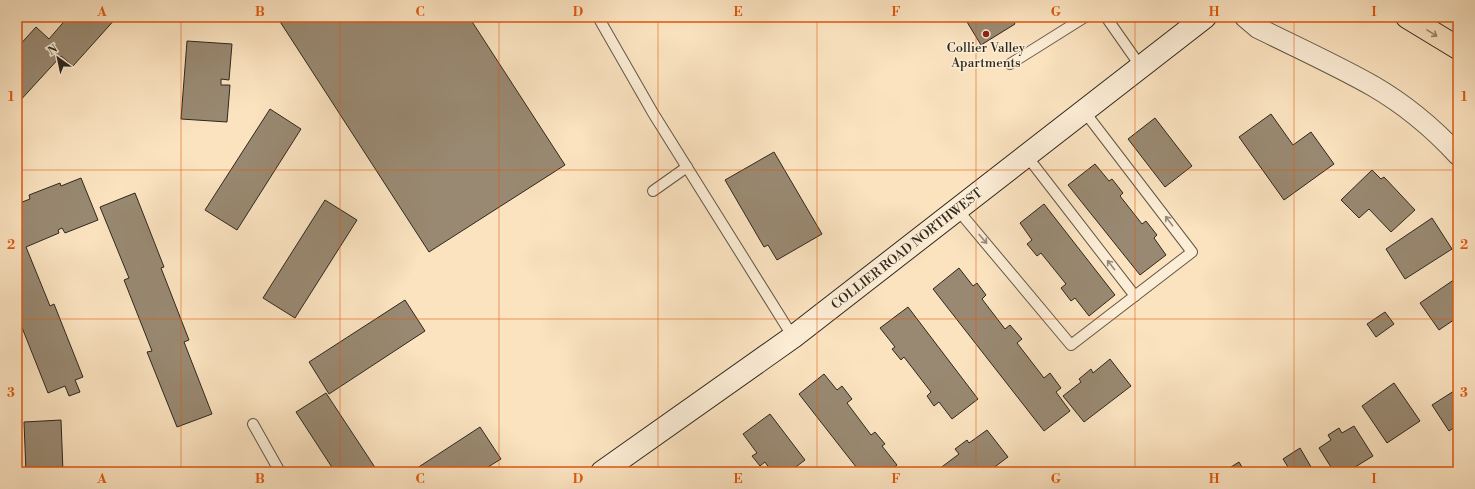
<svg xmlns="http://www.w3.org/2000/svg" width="1475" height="489" font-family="'Libre Bodoni',serif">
	<rect width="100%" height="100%" fill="#fbe3c0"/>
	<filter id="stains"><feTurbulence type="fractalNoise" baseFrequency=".005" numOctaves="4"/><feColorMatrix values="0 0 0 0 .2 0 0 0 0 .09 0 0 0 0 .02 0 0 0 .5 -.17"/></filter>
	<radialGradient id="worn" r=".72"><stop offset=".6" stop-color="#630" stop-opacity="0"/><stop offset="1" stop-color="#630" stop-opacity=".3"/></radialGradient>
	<g fill="#998972" stroke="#2f281d">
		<path d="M68,17H117L73,66L61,56L17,104V48L36,27L49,39Z"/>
		<path d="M277,17H469L565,165L429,252Z"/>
		<path d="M964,17H1011L1015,24L981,45Z"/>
		<path d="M187,41L232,44L229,80L221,79V85H230L227,122L181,119Z"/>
		<path d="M270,109L301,129L237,230L205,210Z"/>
		<path d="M1271,114L1293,145L1311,132L1334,164L1284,200L1239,137Z"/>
		<path d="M1155,118L1192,166L1165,187L1128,139Z"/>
		<path d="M774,152L822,234L777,260L768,245L764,247L725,180Z"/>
		<path d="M1095,164L1109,181L1112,179L1123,193L1120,196L1142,224L1146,221L1157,235L1154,238L1166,255L1140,275L1068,185Z"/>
		<path d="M1372,170L1381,179L1384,177L1415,210L1391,232L1369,209L1359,218L1341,200Z"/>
		<path d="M81,178L98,220L65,233L62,228L58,230L59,233L26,247L50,306L54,304L83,377L75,380L80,392L69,396L65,386L48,393L19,320L17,321V236L19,235L17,231V204L30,199L29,195L60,183L61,186Z"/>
		<path d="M135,193L164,267L161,268L189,340L184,342L212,414L177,427L147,352L152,351L124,280L129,278L100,207Z"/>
		<path d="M325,200L357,220L295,318L263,298Z"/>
		<path d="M1044,204L1115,295L1089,316L1075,298L1071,301L1061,288L1066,284L1041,253L1037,256L1027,244L1032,240L1020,223Z"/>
		<path d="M1432,218L1452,249L1405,279L1386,249Z"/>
		<path d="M959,268L973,286L977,283L986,295L982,299L1005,329L1010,325L1022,339L1017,343L1044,378L1050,373L1061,388L1056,392L1070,411L1044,431L933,289Z"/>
		<path d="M1458,277V317L1439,330L1420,303Z"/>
		<path d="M405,300L425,331L329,394L309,362Z"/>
		<path d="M908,307L978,399L952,419L939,402L934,406L927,396L931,392L904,357L901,360L892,349L895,347L880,328Z"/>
		<path d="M1385,312L1394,324L1376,337L1367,324Z"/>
		<path d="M1110,359L1131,386L1084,422L1063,396L1081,382L1079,379L1091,369L1093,373Z"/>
		<path d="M824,374L837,390L842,386L852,399L847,403L871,435L875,432L885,444L882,446L897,465L888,472H860L799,394Z"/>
		<path d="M1394,383L1420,421L1387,443L1362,406Z"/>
		<path d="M1454,391L1458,396V425L1449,431L1432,405Z"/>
		<path d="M326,393L378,472H335L296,412Z"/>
		<path d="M770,414L805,460L789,472H772L765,462L760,466L752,456L757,453L743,434Z"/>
		<path d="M61,420L63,472H26L24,422Z"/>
		<path d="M1354,426L1373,456L1347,472H1334L1319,448L1331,440L1328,435L1339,428L1342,433Z"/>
		<path d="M480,427L501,459L480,472H411Z"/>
		<path d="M987,430L1008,457L988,472H935L959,454L955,449L967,440L969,443Z"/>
		<path d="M1300,448L1314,472H1281L1288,467L1283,459Z"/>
		<path d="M1239,462L1245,472H1223Z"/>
	</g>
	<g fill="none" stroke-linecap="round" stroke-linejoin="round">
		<g stroke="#625746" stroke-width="12">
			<g id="lane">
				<path d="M598,17L653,113L793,337"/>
				<path d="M1106,17L1141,67"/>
				<path d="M1010,64L1085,17"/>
				<path d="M1026,155L1135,296"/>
				<path d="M653,191L687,167"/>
				<path d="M957,209L1071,345L1192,252L1084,111"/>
				<path d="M253,424L280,472"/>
			</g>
		</g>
		<g stroke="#625746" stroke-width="22">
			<path id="street" d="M1245,17L1258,28C1296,47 1336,65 1373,86C1404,104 1434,129 1458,155"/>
		</g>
		<g stroke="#2f281d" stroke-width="24">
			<path id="secondary" d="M602,472L793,337L1205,17"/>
		</g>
		<g stroke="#2f281d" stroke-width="24">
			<path id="highway" d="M1407,17L1458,48"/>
		</g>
		<use href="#lane" stroke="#fcedd6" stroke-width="10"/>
		<use href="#street" stroke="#fcedd6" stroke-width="20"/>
		<use href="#secondary" stroke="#fcedd6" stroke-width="22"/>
		<use href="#highway" stroke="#fbe3c0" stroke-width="22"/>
	</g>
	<defs><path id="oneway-shaft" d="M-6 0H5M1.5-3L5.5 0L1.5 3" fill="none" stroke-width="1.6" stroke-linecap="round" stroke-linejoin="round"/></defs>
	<use stroke="#95866e" href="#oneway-shaft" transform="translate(1432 33) rotate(32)"/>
	<g stroke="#968a7a">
		<use href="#oneway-shaft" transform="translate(1169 221) rotate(-127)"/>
		<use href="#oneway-shaft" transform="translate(983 239) rotate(50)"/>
		<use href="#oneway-shaft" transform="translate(1111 265) rotate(-128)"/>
	</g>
	<path fill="none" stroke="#df570d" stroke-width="1" stroke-opacity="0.55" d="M181,17V472M340,17V472M499,17V472M658,17V472M817,17V472M976,17V472M1135,17V472M1294,17V472M17,170H1458M17,319H1458"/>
	<circle fill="#8f2418" stroke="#fcedd6" stroke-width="1.5" cx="986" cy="34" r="4"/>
	<g text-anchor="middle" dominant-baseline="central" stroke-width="3" stroke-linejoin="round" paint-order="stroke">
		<g font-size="13" fill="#2f281d" stroke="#fcedd6">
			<text x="986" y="48">Collier Valley<tspan x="986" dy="15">Apartments</tspan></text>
		</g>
		<g font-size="13" fill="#2f281d" stroke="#fcedd6">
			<text transform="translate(907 249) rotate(-38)">COLLIER ROAD NORTHWEST</text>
		</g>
	</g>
	<rect width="1475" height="489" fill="none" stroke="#fbe3c0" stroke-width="44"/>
	<g transform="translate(58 58) rotate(327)" stroke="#fcedd6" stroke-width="3" paint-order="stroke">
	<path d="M0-3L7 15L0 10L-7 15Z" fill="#2f281d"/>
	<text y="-6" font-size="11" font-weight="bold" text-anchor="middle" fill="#2f281d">N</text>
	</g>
	<rect x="22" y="22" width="1431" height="445" fill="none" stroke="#df570d" stroke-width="1.5"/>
	<g font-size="13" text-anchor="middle" font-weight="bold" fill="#df570d">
		<text x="102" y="16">A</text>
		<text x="260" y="16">B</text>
		<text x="420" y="16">C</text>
		<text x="578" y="16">D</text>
		<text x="738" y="16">E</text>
		<text x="896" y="16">F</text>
		<text x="1056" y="16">G</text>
		<text x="1214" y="16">H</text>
		<text x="1374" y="16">I</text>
		<text x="11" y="101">1</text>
		<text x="1464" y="101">1</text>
		<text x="11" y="249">2</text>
		<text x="1464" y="249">2</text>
		<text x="11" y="397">3</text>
		<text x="1464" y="397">3</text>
		<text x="102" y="483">A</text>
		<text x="260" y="483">B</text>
		<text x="420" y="483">C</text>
		<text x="578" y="483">D</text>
		<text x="738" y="483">E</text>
		<text x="896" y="483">F</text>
		<text x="1056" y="483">G</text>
		<text x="1214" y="483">H</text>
		<text x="1374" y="483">I</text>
	</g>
	<rect width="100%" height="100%" filter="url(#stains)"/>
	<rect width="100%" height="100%" fill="url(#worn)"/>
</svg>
